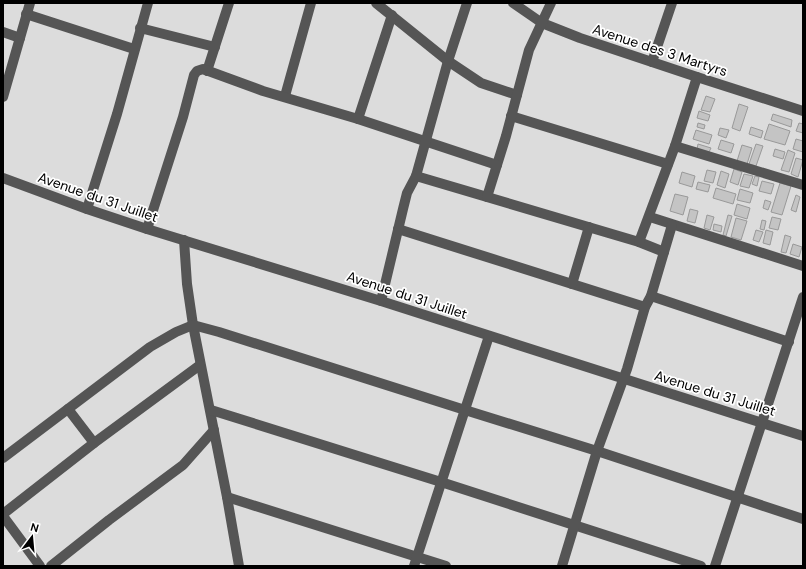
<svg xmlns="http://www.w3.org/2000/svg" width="806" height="569" font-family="'DM Sans',sans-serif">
	<rect width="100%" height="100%" fill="#fff"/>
	<rect fill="#dcdcdc" x="3" y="3" width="800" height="563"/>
	<g fill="#c4c4c4" stroke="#999">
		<path d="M706,96L715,99L710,112L701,110Z"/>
		<path d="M739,104L748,107L740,131L732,128Z"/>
		<path d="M699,111L710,115L708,121L697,118Z"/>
		<path d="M773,114L792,120L791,127L771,120Z"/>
		<path d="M698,123L705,125L704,129L697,127Z"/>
		<path d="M799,123L803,124V133L796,131Z"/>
		<path d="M769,124L790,131L785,145L764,139Z"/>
		<path d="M751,127L763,131L761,138L749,134Z"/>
		<path d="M720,128L729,130L726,138L718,135Z"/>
		<path d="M696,130L712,135L709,144L693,139Z"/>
		<path d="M796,139L803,141V152L793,149Z"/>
		<path d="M721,140L734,144L731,153L718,149Z"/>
		<path d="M698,144L711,148L709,152L697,149Z"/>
		<path d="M756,144L763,146L756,166L749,164Z"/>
		<path d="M742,145L752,148L747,164L737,161Z"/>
		<path d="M775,149L785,152L783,159L773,156Z"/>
		<path d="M788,150L795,153L789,172L781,170Z"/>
		<path d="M796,158L803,160L798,177L791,174Z"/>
		<path d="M734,169L742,172L738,185L730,182Z"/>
		<path d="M707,170L716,172L713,183L704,181Z"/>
		<path d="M721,171L729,174L725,188L717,185Z"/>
		<path d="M682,172L695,176L692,187L679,183Z"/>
		<path d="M744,174L753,176L749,188L740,186Z"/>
		<path d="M755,176L759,177L757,186L752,184Z"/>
		<path d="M762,181L774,184L771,194L759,191Z"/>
		<path d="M698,182L710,185L708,192L696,189Z"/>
		<path d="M780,183L791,186L782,215L771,212Z"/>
		<path d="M716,188L736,194L733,204L713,198Z"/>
		<path d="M740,189L753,193L750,203L737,200Z"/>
		<path d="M675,194L688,197L683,215L670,211Z"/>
		<path d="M796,195L800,197L796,212L791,210Z"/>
		<path d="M765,200L771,202L768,210L763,208Z"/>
		<path d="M737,204L750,208L747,219L734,215Z"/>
		<path d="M690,209L698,211L695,223L687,221Z"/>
		<path d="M707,215L714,217L710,230L704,228Z"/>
		<path d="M728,215L732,216L726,236L723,235Z"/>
		<path d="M772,217L781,219L778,230L769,228Z"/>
		<path d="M736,218L747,221L741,240L731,237Z"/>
		<path d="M762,220L766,221L764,230L760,229Z"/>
		<path d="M714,224L722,226L721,232L713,230Z"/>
		<path d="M756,230L763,232L759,242L753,240Z"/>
		<path d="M766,230L773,232L770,245L763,243Z"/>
		<path d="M785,235L791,237L786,253L781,252Z"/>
		<path d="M793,244L802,247L799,257L790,254Z"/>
	</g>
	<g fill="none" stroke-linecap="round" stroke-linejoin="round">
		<g stroke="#555" stroke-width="10">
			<path d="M376,3L448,61L481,83L517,95"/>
			<path d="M513,3L542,23L580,38L697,77L803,111"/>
			<path d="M26,14L134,49"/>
			<path d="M140,28L215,47"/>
			<path d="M3,32L20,38"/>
			<path d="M652,62L672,3"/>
			<path d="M207,71L229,3"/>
			<path d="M285,96L311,3"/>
			<path d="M3,97L30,3"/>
			<path d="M511,116L668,164"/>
			<path d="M358,119L392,15"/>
			<path d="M675,146L803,185"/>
			<path d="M416,176L639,242L664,252"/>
			<path d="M3,178L87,209L147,229L381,301L803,436"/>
			<path d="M487,197L506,136L529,50L551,3"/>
			<path d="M87,209L117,114L148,3"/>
			<path d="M650,217L803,266"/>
			<path d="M147,229L183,117L194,75L197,71L203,69L263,91L358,119L497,165"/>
			<path d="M398,229L645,307"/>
			<path d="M184,240L187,284L193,325L227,497L239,566"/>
			<path d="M639,242L675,146L697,77"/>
			<path d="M572,284L589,227"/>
			<path d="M651,296L789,342"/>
			<path d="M381,301L403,209L407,193L416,176L448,61L467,3"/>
			<path d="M68,409L94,443L200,365"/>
			<path d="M211,410L441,482L701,566"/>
			<path d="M3,458L150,347L176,332L193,325L219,332L465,410L597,451L803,519"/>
			<path d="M227,497L446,566"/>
			<path d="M3,514L94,443"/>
			<path d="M3,516L40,566"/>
			<path d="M51,566L109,520L183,465L214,430"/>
			<path d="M414,566L489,336"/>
			<path d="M562,566L597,451L627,369L645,307L651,296L672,225"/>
			<path d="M715,566L803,297"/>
		</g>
	</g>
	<g text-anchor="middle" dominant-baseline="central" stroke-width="3.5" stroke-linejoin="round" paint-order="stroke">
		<g font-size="14" fill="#000" stroke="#fff">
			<text transform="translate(660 50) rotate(18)">Avenue des 3 Martyrs</text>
			<text transform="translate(98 197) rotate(19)">Avenue du 31 Juillet</text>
			<text transform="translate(407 295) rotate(18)">Avenue du 31 Juillet</text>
			<text transform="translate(715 393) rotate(17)">Avenue du 31 Juillet</text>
		</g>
	</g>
	<rect width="806" height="569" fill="none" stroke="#000000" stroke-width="8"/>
	<g transform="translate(32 537) rotate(16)" stroke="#ffffff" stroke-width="3" paint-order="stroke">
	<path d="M0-3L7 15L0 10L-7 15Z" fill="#000000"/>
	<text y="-6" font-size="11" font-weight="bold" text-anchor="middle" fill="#000000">N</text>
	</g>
</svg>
